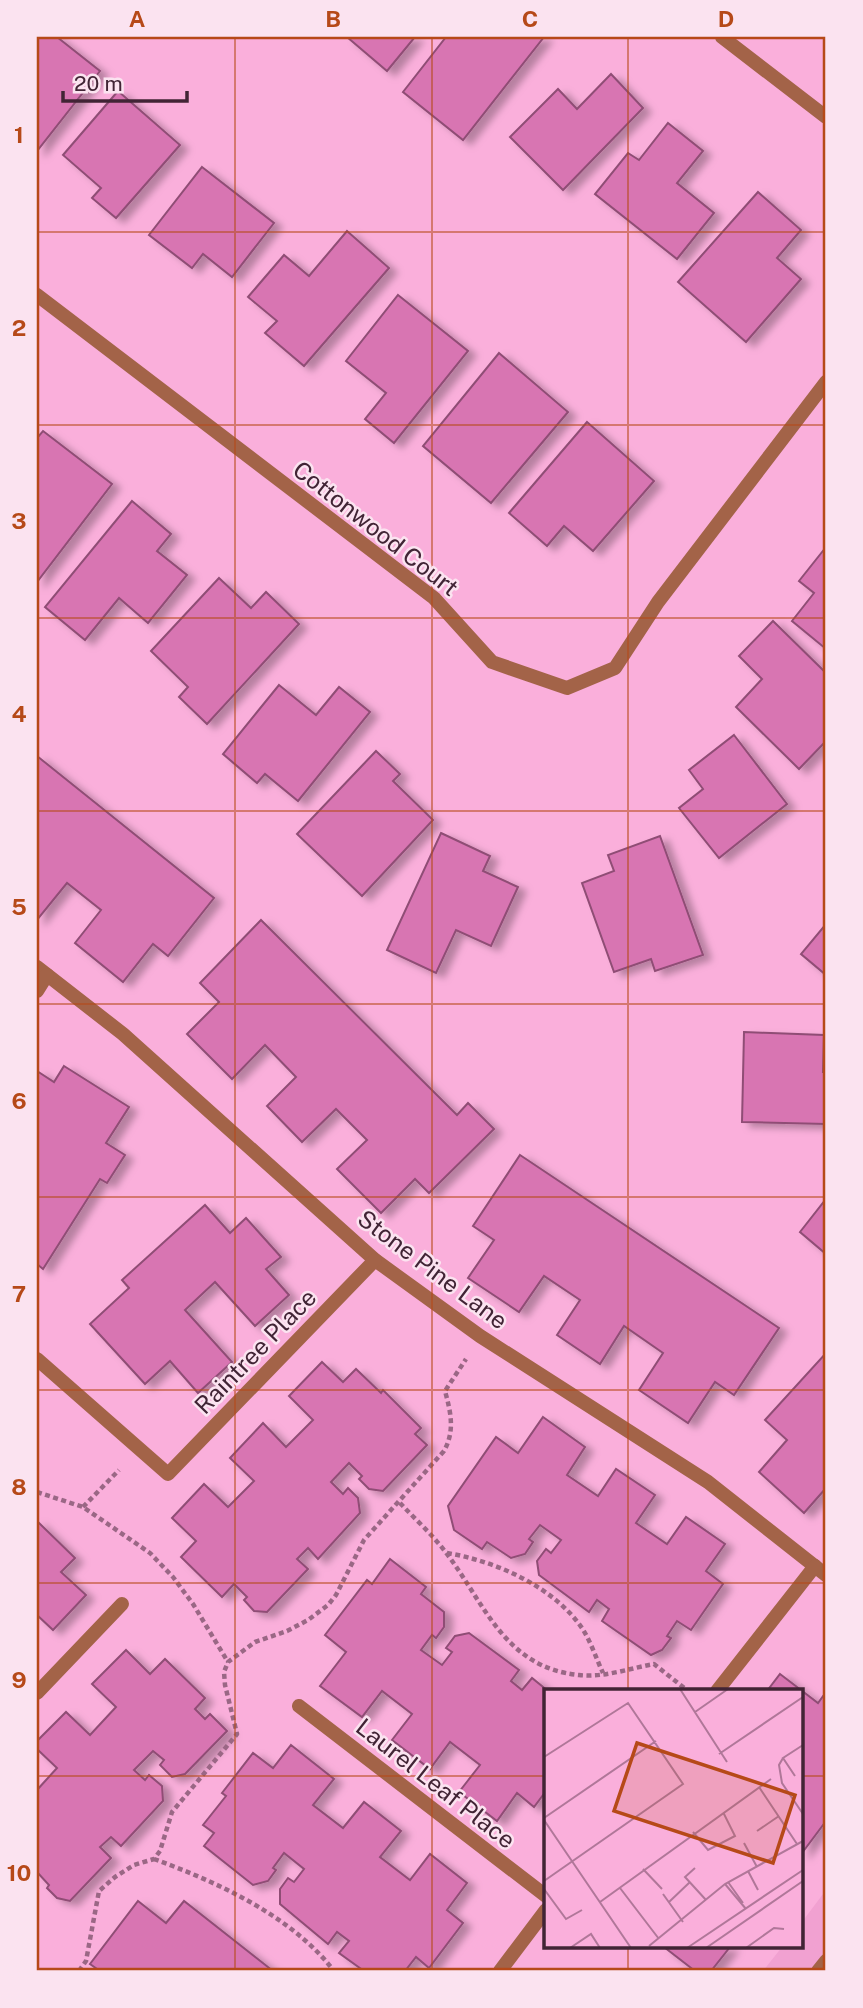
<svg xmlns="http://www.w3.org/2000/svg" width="863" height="2008" font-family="'Public Sans',sans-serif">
	<defs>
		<filter id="shadow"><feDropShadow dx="8" dy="4.5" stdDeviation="3.5" flood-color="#0004"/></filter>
	</defs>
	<rect width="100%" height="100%" fill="#faafdb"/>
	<path fill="#f1a1d1" d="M826,1890V1971H763L782,1947H802V1922Z"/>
	<g fill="#d874b2" stroke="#8f4d75" stroke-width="2" filter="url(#shadow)">
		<path d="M37,37H57L100,71L37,151Z"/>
		<path d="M347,37H415L387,71Z"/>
		<path d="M446,37H544L463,140L403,92Z"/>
		<path d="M611,74L643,108L563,190L510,137L558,89L577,109Z"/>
		<path d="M118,91L180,145L116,218L92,198L101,188L63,155Z"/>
		<path d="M668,123L703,151L677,183L714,213L677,259L595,194L628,153L639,160Z"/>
		<path d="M202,167L274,223L232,277L203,254L192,268L149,235Z"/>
		<path d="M758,192L801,230L777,258L801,279L746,342L678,282Z"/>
		<path d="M347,231L389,268L304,366L265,333L277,321L248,297L284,255L309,276Z"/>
		<path d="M398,295L468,351L394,443L365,419L386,393L346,361Z"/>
		<path d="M499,353L568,412L491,503L423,446Z"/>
		<path d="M587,422L654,481L593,551L564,526L547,546L509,513Z"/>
		<path d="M43,431L112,484L37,582V438Z"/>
		<path d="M132,501L171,534L157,551L187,575L148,623L119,598L85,640L45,607Z"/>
		<path d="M826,547V649L792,621L814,593L799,581Z"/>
		<path d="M219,578L251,608L266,592L299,624L207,724L179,697L188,687L151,651Z"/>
		<path d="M773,621L826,673V741L799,769L736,707L762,679L739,656Z"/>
		<path d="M279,685L316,715L339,687L370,712L298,801L265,774L257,783L223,754Z"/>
		<path d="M734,735L787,804L719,858L679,808L703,789L689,770Z"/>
		<path d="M376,751L400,774L393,781L433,820L362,896L297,834Z"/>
		<path d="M37,756L214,898L168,956L153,944L123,982L75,943L101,910L67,883L37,920Z"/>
		<path d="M441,833L490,856L483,871L518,887L491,946L456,930L436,973L387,950Z"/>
		<path d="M660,836L703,955L655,971L651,959L614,972L582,883L614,871L608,855Z"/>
		<path d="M261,920L457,1115L468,1103L494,1129L429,1193L415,1179L381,1213L337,1169L367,1140L336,1109L302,1142L267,1106L296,1077L265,1045L232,1079L187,1034L219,1002L200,983Z"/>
		<path d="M826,924V975L801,954Z"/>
		<path d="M744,1032L824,1035L823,1072H826V1124L742,1122Z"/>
		<path d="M64,1066L129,1107L106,1143L125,1155L107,1183L100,1179L43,1269L37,1264V1071L54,1082Z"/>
		<path d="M520,1155L779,1328L734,1395L715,1382L688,1423L639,1390L663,1353L624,1326L600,1364L557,1335L580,1300L544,1276L519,1312L468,1278L494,1240L473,1226Z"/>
		<path d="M826,1199V1254L800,1232Z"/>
		<path d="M205,1205L230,1233L246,1218L281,1257L266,1269L289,1295L255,1326L215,1282L185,1310L232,1362L198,1393L170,1361L145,1384L90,1324L129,1288L122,1280Z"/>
		<path d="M826,1353V1488L804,1513L759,1472L787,1440L765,1420Z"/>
		<path d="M322,1362L343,1382L356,1369L381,1393L383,1390L421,1428L415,1434L427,1445L383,1491L369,1489L359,1479L362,1476L349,1463L331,1482L343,1494L348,1488L358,1498L360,1513L318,1559L308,1548L297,1559L308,1569L267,1612L254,1611L244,1600L247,1597L234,1584L222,1597L181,1557L196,1541L172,1518L204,1484L228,1507L254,1481L230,1458L263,1423L286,1447L313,1420L289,1396Z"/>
		<path d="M543,1417L585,1447L567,1475L598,1496L616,1469L655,1495L636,1523L667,1544L686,1517L725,1544L706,1571L723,1584L691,1630L677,1621L667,1636L671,1638L662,1650L651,1655L602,1621L609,1609L597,1600L589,1612L539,1575L537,1561L546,1549L551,1553L561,1540L540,1525L529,1539L533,1542L525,1554L511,1558L487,1542L482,1549L454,1530L448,1506L496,1437L518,1453Z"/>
		<path d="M37,1521L75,1558L61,1572L86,1595L53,1630L37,1615Z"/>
		<path d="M390,1559L426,1587L421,1594L444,1612V1627L436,1638L432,1635L421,1650L442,1665L452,1652L446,1648L455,1636L469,1633L519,1670L511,1681L522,1690L532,1678L548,1691H546V1791L534,1807L517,1793L497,1821L459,1792L480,1765L450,1742L430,1769L392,1740L412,1714L382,1691L362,1717L320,1686L346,1652L325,1635L367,1580L372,1584Z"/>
		<path d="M126,1650L150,1674L165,1659L205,1698L195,1709L205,1719L210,1714L227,1731L185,1774L172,1777L160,1765L164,1760L153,1751L134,1770L145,1780L149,1775L162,1786L163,1801L121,1846L111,1837L100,1847L111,1858L70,1901L57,1898L47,1888L49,1885L37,1872V1790L57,1768L37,1749V1741L66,1712L90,1735L116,1707L92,1684Z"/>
		<path d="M780,1674L818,1703L826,1692V1821L802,1853V1691H767Z"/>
		<path d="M291,1745L334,1779L313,1805L343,1828L364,1802L401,1831L380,1857L410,1880L430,1854L467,1883L447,1910L463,1923L429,1968L416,1957L405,1971H364L339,1953L349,1941L337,1932L328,1944L280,1904V1889L288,1878L294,1882L304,1869L284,1853L273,1868L276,1870L268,1881L253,1885L204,1846L214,1833L203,1825L226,1796L222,1793L253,1753L273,1768Z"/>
		<path d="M138,1901L166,1923L184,1901L273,1971H100L90,1964Z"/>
		<path d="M664,1947H730L711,1971H695Z"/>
	</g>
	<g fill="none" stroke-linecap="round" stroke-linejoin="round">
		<g stroke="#9a6785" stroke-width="4.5" stroke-dasharray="5 3.5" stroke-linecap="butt">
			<path d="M37,1492L83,1507L150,1553L173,1577L193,1604L228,1662"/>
			<path d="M400,1503C415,1519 433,1535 447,1554C485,1604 505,1668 579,1675C603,1678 631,1668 654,1664L688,1691"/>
			<path d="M83,1507L119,1470"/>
			<path d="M447,1553C495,1561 553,1586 582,1628C591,1642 596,1658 603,1673"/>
			<path d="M154,1859C217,1882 292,1916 334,1971"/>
			<path d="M79,1971L86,1961L99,1891L115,1877L134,1865L154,1859L160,1851L172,1812L237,1734L225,1685L224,1672L228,1662L255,1642L287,1631L308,1620L328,1605L336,1595L364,1540L444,1451C455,1431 451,1413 445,1391L466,1359"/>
		</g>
		<path stroke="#a36348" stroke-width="14" d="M818,1971L826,1961"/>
		<g stroke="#a36348" stroke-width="14">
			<path d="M722,37L826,117"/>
			<path d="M37,295L434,598L492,662L567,688L615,668L658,602L826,382"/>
			<path d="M37,967L123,1034L375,1260L480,1336L708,1482L826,1575"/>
			<path d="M37,991L47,975"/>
			<path d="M37,1359L168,1474L375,1260"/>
			<path d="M717,1691L815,1566"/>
			<path d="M37,1693L122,1604"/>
			<path d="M299,1706L546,1896"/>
			<path d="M500,1971L546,1910"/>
		</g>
	</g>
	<path fill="none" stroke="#b64918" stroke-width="2" stroke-opacity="0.55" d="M235,37V1971M432,37V1971M628,37V1691M37,232H826M37,425H826M37,618H826M37,811H826M37,1004H826M37,1197H826M37,1390H826M37,1583H826M37,1776H546M802,1776H826M628,1947V1971"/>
	<g text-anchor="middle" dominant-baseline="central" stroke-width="5" stroke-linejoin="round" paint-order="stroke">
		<g font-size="24" fill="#412435" stroke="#fbe3f0">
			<text transform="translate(376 528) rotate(38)">Cottonwood Court</text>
			<text transform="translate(433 1269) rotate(37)">Stone Pine Lane</text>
			<text transform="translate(255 1351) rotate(-46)">Raintree Place</text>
			<text transform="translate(436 1783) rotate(38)">Laurel Leaf Place</text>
		</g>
	</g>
	<g transform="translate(544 1689)">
		<rect width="259" height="259" fill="#faafdb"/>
		<path fill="none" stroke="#b07799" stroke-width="2" d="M136,0L183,73M151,23L184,0M175,65L259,8M0,68L84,14L139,95L0,192M239,69L235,76L238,94L259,125M251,87L239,69L259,56M215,98L253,155M0,129L112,52M0,131L87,259M213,142L235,127M149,143L164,161L191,147L180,125M200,154L213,178M151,179L141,188L162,211M99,180L118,200M204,182L214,201M184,193L199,214M181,195L202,220M76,199L115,250M0,200L22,230L38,221M119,205L139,233M56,213L227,90M125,213L146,193M105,257L181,195L259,152M26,259L47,245L56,259M143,259L259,181M162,259L259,192M202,259L230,239L240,240M258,259L259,215"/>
		<path fill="#b64918" fill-opacity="0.15" stroke="#b64918" stroke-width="3.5" d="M93,54L251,106L229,174L70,122Z"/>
		<rect width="259" height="259" fill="none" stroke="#412435" stroke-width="3.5"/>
	</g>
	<rect width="863" height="2008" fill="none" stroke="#fbe3f0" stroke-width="77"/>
	<path d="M63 91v10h124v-10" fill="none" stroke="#412435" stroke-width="3.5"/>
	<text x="74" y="91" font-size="21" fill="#412435" stroke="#fbe3f0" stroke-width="5" paint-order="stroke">20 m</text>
	<rect x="38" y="38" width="786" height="1931" fill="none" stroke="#b64918" stroke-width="2.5"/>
	<g font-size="23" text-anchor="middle" font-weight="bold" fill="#b64918">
		<text x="137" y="27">A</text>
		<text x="333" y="27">B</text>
		<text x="530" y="27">C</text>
		<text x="726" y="27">D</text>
		<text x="19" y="143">1</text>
		<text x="19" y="336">2</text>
		<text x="19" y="529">3</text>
		<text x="19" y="722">4</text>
		<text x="19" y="915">5</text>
		<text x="19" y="1109">6</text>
		<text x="19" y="1302">7</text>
		<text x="19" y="1495">8</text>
		<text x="19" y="1688">9</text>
		<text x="19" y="1881">10</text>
	</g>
</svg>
